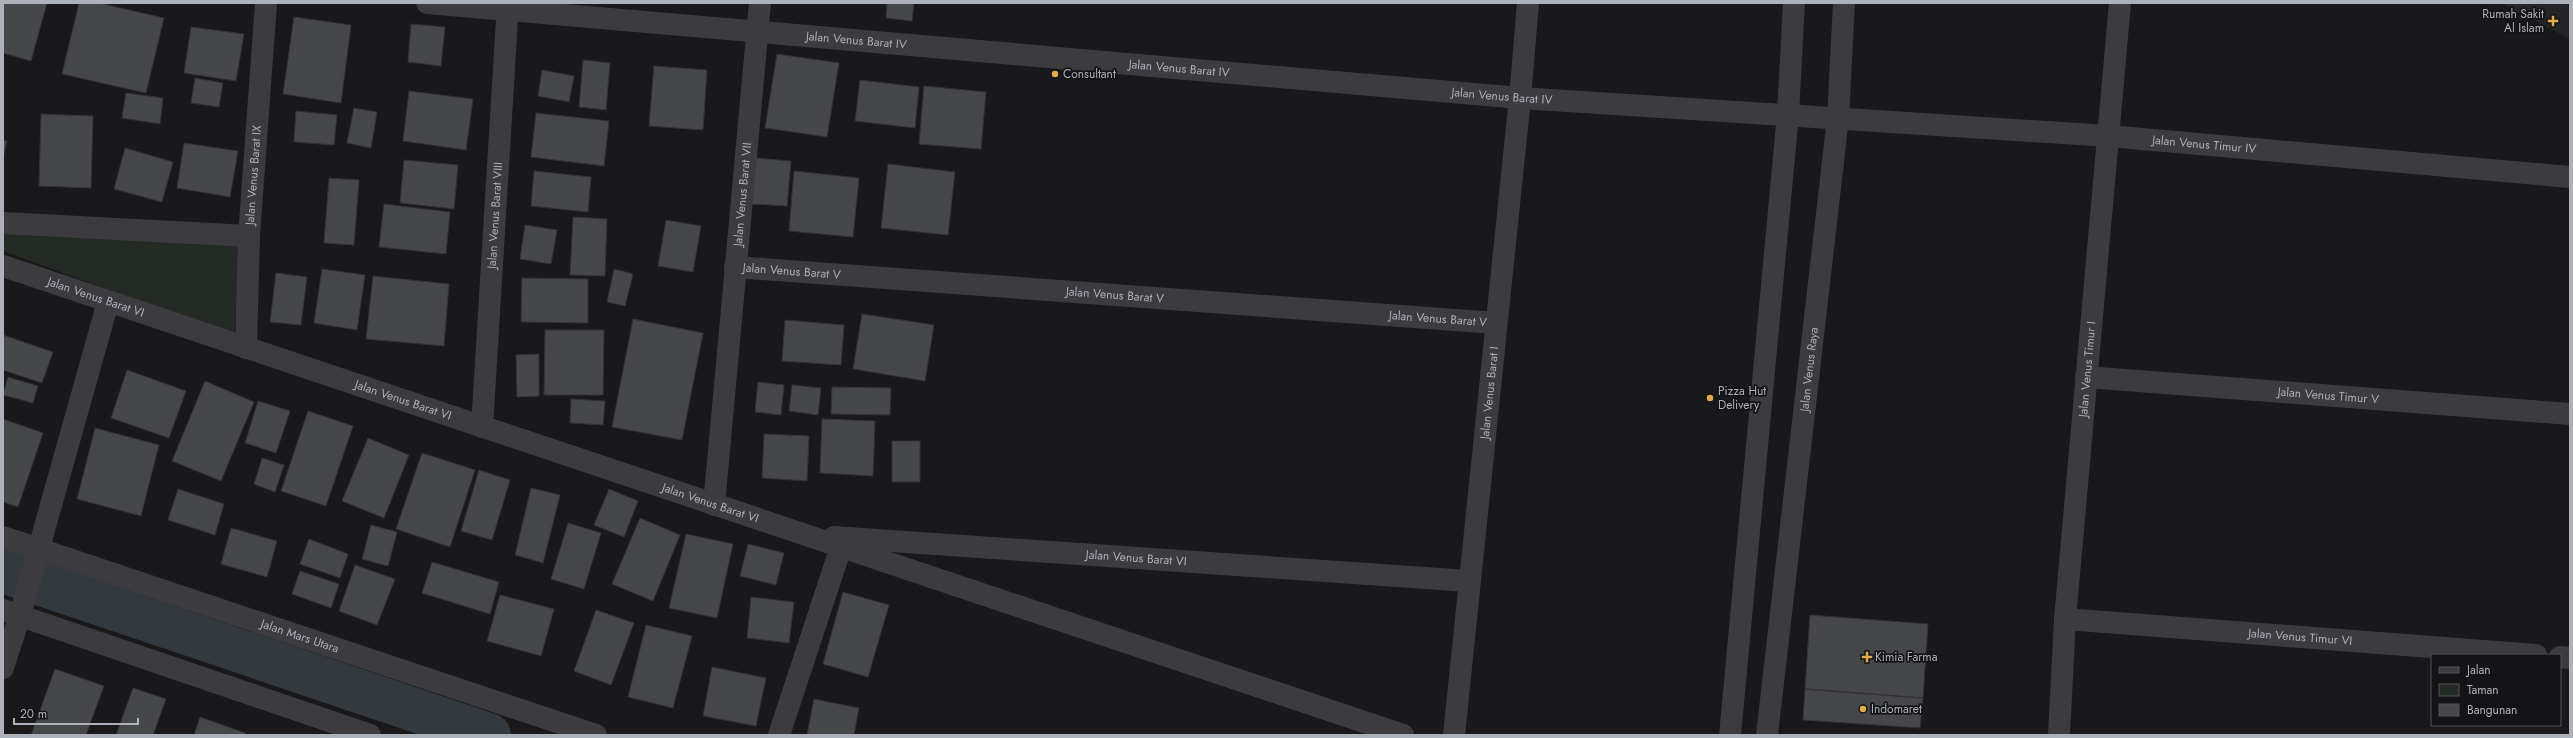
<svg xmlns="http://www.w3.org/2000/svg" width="2573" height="738" font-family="Jost,sans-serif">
	<rect width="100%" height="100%" fill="#19191b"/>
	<!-- built -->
	<path fill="#252528" d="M2501,3H2570V39Z"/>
	<!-- green -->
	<path fill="#242b24" d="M3,233L240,243L234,336L3,251Z"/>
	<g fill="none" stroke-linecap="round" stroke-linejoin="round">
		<!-- canal -->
		<path stroke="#323a40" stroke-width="44" d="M3,571L489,735"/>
	</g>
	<!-- building -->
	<path fill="#46474b" stroke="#333337" d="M3,3H47L31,61L3,53Z
		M79,3H99L164,18L146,93L62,74Z
		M887,3H914L912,21L886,18Z
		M294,17L351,25L341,103L283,94Z
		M411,24L445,27L441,66L408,62Z
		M191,27L244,34L236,81L184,73Z
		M777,54L839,63L827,137L765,128Z
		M583,60L610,63L606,110L579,107Z
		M654,66L707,70L703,130L649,126Z
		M542,70L574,76L569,102L538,96Z
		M195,78L223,83L219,107L191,103Z
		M860,80L919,87L915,128L855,121Z
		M924,86L986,92L981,149L919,144Z
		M409,91L473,99L466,150L403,141Z
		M126,93L163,98L160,124L122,118Z
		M354,108L377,112L371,148L347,143Z
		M296,111L337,115L334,145L294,142Z
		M536,113L609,121L604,166L531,157Z
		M41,114L93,116L91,188L39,186Z
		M3,140L7,141L3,159Z
		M184,143L238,151L230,197L177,188Z
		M125,148L173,162L162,202L114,189Z
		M755,158L791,161L787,206L752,204Z
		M404,160L458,165L454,209L400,203Z
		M888,164L955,172L948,235L881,228Z
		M534,171L591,177L588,212L531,206Z
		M794,171L859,178L853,237L789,231Z
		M329,178L359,180L354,245L324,243Z
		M384,204L450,212L446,254L379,247Z
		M573,217L607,219L605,276L570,275Z
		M666,220L701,226L693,272L658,266Z
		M525,225L557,230L551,264L520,259Z
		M322,269L365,275L357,330L314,323Z
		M614,269L633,274L625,306L607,302Z
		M276,273L307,277L301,325L270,322Z
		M373,276L449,284L444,346L366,339Z
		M522,278L588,279V323L521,322Z
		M862,314L934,325L925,381L853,369Z
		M633,319L703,333L682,440L612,427Z
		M785,320L844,325L841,365L782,361Z
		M545,330H604L603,395H544Z
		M3,335L53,352L42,383L3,370Z
		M539,354V396L517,397L516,355Z
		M127,370L186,391L169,438L111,418Z
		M8,377L38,386L33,403L3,395Z
		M205,381L254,402L221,481L172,461Z
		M758,382L784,385L781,415L755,412Z
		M792,385L821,388L818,415L789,411Z
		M832,387L891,388L890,415L831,414Z
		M571,399L605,401L603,425L570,423Z
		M258,401L290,411L276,453L245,443Z
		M308,411L353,426L326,506L281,491Z
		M3,419L43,433L18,507L3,502Z
		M822,419L875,421L873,476L820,473Z
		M95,428L159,445L141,516L77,499Z
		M764,434L809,436L807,481L762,478Z
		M368,438L409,455L384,518L342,501Z
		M892,441H920V482H892Z
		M422,453L475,470L450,547L396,529Z
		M262,458L284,465L275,492L254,484Z
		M479,470L510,480L492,540L461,531Z
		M531,488L560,495L543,563L515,555Z
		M178,489L224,504L215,535L168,520Z
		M609,489L638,501L624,537L594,525Z
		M640,518L680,535L653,601L612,584Z
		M568,523L601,533L584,589L551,579Z
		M371,525L397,532L388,566L362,559Z
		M231,528L277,541L267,577L221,564Z
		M686,534L733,544L717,618L669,608Z
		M309,539L348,554L340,578L300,564Z
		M748,544L784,553L776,585L740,576Z
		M432,562L499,582L490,614L422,593Z
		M355,565L395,579L377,625L339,611Z
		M300,571L339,584L331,608L292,594Z
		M843,592L889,605L868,677L823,664Z
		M500,595L554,609L541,656L487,641Z
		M751,597L794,602L789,643L747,638Z
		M596,610L634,623L611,685L574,671Z
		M1810,615L1928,624L1923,698L1805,689Z
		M646,625L692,636L673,708L628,697Z
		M712,667L766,678L756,726L703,716Z
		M55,669L104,686L86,735H31Z
		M133,688L166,699L153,735H116Z
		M1805,689L1923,698L1920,728L1803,720Z
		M814,699L859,708L854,735H807Z
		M200,717L245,733V735H194Z"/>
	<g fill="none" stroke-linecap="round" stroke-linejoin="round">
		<!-- minor -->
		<g stroke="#3b3b40" stroke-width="22">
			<path id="s1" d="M427,3L1520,98L2109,136L2570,177"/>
			<path d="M3,223L249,236"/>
			<path id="s2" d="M3,266L1403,735"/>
			<path id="s3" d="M735,267L1496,323"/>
			<path id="s4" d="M246,348L249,236L266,3"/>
			<path id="s5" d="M2086,377L2570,414"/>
			<path id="s6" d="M482,427L508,3"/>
			<path id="s7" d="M714,505L760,3"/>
			<path id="s8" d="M3,537L596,735"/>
			<path id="s9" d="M834,537L1469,581"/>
			<path d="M3,610L370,735"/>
			<path id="s10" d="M2065,619L2536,655"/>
			<path d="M2560,657L2570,658"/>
			<path d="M3,668L21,612L108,302"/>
			<path d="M779,735L841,547"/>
			<path id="s11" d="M1454,735L1520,98L1528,3"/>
			<path id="s12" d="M2059,735L2065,619L2120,3"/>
		</g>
		<!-- tertiary -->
		<g stroke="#3b3b40" stroke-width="22">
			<path d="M1730,735L1788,114L1794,3"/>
			<path id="s13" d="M1767,735L1838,118L1844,3"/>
		</g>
	</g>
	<!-- markers -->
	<g fill="#e0ad4c" stroke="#141416" stroke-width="1.5">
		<path d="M2551 15h4v4h4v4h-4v4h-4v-4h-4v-4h4z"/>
		<circle cx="1055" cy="74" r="4"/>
		<circle cx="1710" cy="398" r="4"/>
		<path d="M1865 651h4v4h4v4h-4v4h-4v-4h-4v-4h4z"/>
		<circle cx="1863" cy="709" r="4"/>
	</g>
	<g text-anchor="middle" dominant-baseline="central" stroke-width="3.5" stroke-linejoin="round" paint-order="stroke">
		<!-- poi labels -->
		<g font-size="12" fill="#adb1b9" stroke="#141416" text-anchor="start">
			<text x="2544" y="14" text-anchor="end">Rumah Sakit<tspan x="2544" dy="14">Al Islam</tspan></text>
			<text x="1063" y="74">Consultant</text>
			<text x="1718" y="391">Pizza Hut<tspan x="1718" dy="14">Delivery</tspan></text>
			<text x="1875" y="657">Kimia Farma</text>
			<text x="1871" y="709">Indomaret</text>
		</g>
		<!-- street labels -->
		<g font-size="12" fill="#adb1b9" stroke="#141416">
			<text stroke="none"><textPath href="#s1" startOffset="431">Jalan Venus Barat IV</textPath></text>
			<text stroke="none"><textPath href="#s1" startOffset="755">Jalan Venus Barat IV</textPath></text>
			<text stroke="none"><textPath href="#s1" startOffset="1079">Jalan Venus Barat IV</textPath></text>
			<text stroke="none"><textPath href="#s1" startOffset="1783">Jalan Venus Timur IV</textPath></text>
			<text stroke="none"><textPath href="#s4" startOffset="173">Jalan Venus Barat IX</textPath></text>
			<text stroke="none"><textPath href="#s7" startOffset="312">Jalan Venus Barat VII</textPath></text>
			<text stroke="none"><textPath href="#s6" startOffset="212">Jalan Venus Barat VIII</textPath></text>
			<text stroke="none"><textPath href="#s3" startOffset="57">Jalan Venus Barat V</textPath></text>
			<text stroke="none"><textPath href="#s3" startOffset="381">Jalan Venus Barat V</textPath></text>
			<text stroke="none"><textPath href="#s2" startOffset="98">Jalan Venus Barat VI</textPath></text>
			<text stroke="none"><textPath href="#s3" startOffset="705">Jalan Venus Barat V</textPath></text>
			<text stroke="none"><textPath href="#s13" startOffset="368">Jalan Venus Raya</textPath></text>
			<text stroke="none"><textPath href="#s12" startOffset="367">Jalan Venus Timur I</textPath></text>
			<text stroke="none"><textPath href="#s11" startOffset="344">Jalan Venus Barat I</textPath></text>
			<text stroke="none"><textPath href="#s5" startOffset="243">Jalan Venus Timur V</textPath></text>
			<text stroke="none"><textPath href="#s2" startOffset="422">Jalan Venus Barat VI</textPath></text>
			<text stroke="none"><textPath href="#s2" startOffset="746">Jalan Venus Barat VI</textPath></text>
			<text stroke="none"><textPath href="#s9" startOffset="303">Jalan Venus Barat VI</textPath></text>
			<text stroke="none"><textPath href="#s8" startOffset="313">Jalan Mars Utara</textPath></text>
			<text stroke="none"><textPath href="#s10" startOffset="236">Jalan Venus Timur VI</textPath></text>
		</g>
	</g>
	<!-- border -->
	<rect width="2573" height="738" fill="none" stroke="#adb1b9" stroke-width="8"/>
	<!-- legend -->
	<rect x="2431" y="654" width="130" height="72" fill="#141416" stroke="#515357"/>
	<rect x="2439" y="667" width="20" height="6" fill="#3b3b40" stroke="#515357"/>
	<text x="2467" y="674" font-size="12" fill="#adb1b9">Jalan</text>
	<rect x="2439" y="684" width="20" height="12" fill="#242b24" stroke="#515357"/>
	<text x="2467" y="694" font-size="12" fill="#adb1b9">Taman</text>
	<rect x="2439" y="704" width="20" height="12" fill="#46474b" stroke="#515357"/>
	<text x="2467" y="714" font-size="12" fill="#adb1b9">Bangunan</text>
	<!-- scale -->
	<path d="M14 718v6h124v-6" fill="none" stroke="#adb1b9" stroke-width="2"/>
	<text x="20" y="718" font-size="12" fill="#adb1b9" stroke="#141416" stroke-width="3" paint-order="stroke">20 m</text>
</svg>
